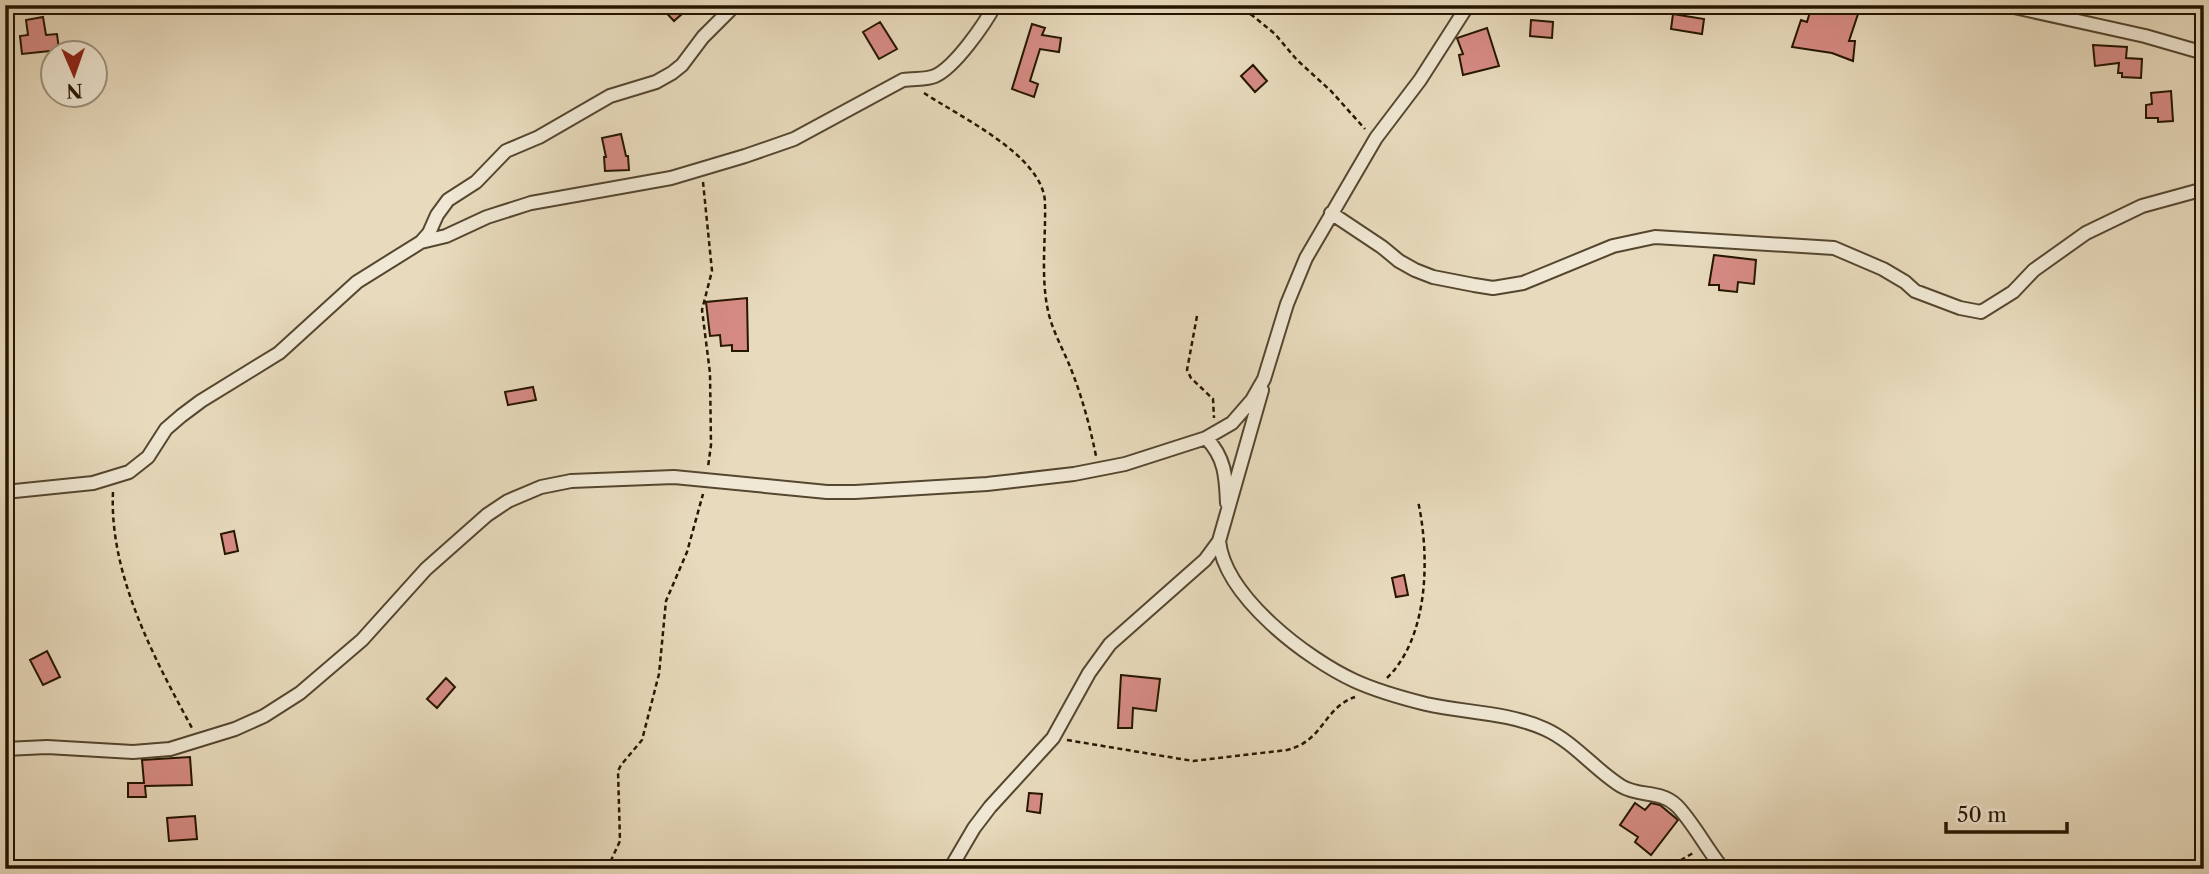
<svg xmlns="http://www.w3.org/2000/svg" width="2209" height="874" font-family="'Libre Caslon Text',serif">
	<rect width="100%" height="100%" fill="#e8dbbd"/>
	<filter id="stains"><feTurbulence type="fractalNoise" baseFrequency=".00286" numOctaves="4"/><feColorMatrix values="0 0 0 0 .2 0 0 0 0 .09 0 0 0 0 .02 0 0 0 .5 -.17"/></filter>
	<radialGradient id="worn" r=".72"><stop offset=".6" stop-color="#630" stop-opacity="0"/><stop offset="1" stop-color="#630" stop-opacity=".3"/></radialGradient>
	<!-- building -->
	<path fill="#d78c85" stroke="#241500" stroke-width="2" d="M659,5H692L674,21Z
		M1812,5H1834L1858,14L1849,41H1855L1853,61L1832,53L1792,47L1801,20L1807,22Z
		M1673,14L1704,19L1702,34L1671,29Z
		M43,17L46,35L57,34L59,50L22,54L20,36L28,35L26,20Z
		M1531,20L1553,22L1552,38L1530,36Z
		M880,22L897,49L879,59L863,32Z
		M1032,24L1045,28L1042,35L1061,38L1059,52L1040,49L1030,81L1038,84L1034,97L1012,89Z
		M1487,28L1499,66L1463,75L1459,55L1463,54L1457,38Z
		M2093,45L2127,47L2126,58L2142,59L2141,78L2122,77V73H2118L2119,63L2095,66Z
		M1253,65L1267,81L1255,92L1241,76Z
		M2171,91L2173,121L2158,122V118H2146V105L2152,104L2151,93Z
		M621,134L626,156H628L629,170L605,171L604,157H606L602,138Z
		M1714,255L1756,260L1754,284L1738,282L1737,292L1719,290V285H1709Z
		M747,298L748,351H732V345L721,346L720,335L710,336L706,302Z
		M533,387L536,400L508,405L505,392Z
		M234,531L238,551L225,554L221,534Z
		M1404,575L1408,595L1396,597L1392,578Z
		M47,651L60,677L43,685L30,660Z
		M1121,675L1160,679L1156,711L1133,708L1132,728H1118Z
		M446,678L455,687L437,708L427,699Z
		M190,757L192,785L145,786L146,797H128V783H144L142,760Z
		M1029,793L1042,794L1040,813L1027,811Z
		M1635,803L1645,810L1651,803L1660,805L1678,820L1651,855L1635,842L1638,837L1620,825Z
		M195,816L197,839L169,841L167,818Z"/>
	<g fill="none" stroke-linecap="round" stroke-linejoin="round">
		<!-- minor casing -->
		<g stroke="#55462f" stroke-width="16">
			<path id="minor" d="M2005,5L2145,36L2204,53
				M1331,213L1382,247L1399,261L1415,270L1433,277L1474,285L1493,288L1523,283L1613,246L1655,237L1834,248L1883,269L1905,282L1915,291L1960,308L1981,312L2013,292L2034,270L2086,233L2142,206L2204,189
				M421,242L446,236L487,217L531,203L671,178L745,156L794,139L903,80C914,78 926,80 935,76C955,67 984,25 995,5
				M1206,438C1225,457 1226,477 1227,503
				M5,492L93,483L129,472L148,457L166,429L181,416L201,401L279,353L357,282L421,242L429,233L437,215L448,200L476,182L506,151L539,137L610,96L656,82L672,73L682,65L703,37L735,5
				M1219,541C1225,597 1307,659 1355,681C1377,691 1402,698 1426,704C1466,713 1507,712 1545,729C1574,742 1595,770 1621,786C1639,797 1660,790 1676,805C1691,819 1708,851 1723,869
				M5,749L47,747L133,752L170,749L235,729L264,716L300,693L362,640L426,569L487,515L508,501L541,487L571,481L674,477L827,492H855L987,484L1074,474L1125,464L1206,438L1232,423L1252,400L1264,379L1287,304L1306,258L1376,138L1420,80L1468,5
				M950,869L974,828L990,807L1053,738L1089,673L1110,644L1205,560L1219,541L1262,390"/>
		</g>
		<!-- path -->
		<path stroke="#241500" stroke-width="2.5" stroke-dasharray="5 3.5" stroke-linecap="butt" d="M1236,5L1253,16L1275,34L1297,60L1331,91L1365,129
			M924,93C960,117 1044,156 1045,203C1046,240 1040,279 1049,315C1054,334 1064,351 1071,369C1082,397 1090,426 1096,456
			M703,182L712,271L702,310L710,373L711,445L708,467
			M1197,316L1187,370L1191,378L1213,399L1214,418
			M113,492C109,574 154,658 192,728
			M1387,678C1429,637 1430,556 1418,501
			M1067,740L1193,761L1287,750C1324,741 1323,708 1355,697
			M607,869L620,841L618,771L621,765L642,740L659,674L666,601L687,552L703,494
			M1666,869L1693,853"/>
		<!-- minor -->
		<use href="#minor" stroke="#f0e8d4" stroke-width="12"/>
	</g>
	<!-- margin -->
	<rect width="2209" height="874" fill="none" stroke="#e8dbbd" stroke-width="28"/>
	<rect x="7" y="7" width="2195" height="860" fill="none" stroke="#241500" stroke-width="3.5"/>
	<rect x="14" y="14" width="2181" height="846" fill="none" stroke="#241500" stroke-width="2"/>
	<!-- north arrow -->
	<g transform="translate(74 74) rotate(178)"><circle r="33" fill="#f0e8d4" stroke="#9e947f" stroke-width="2"/>
	<path d="M0-5L12 26L0 18L-12 26Z" fill="#8f2418"/>
	<text y="-10" font-size="19" font-weight="bold" text-anchor="middle" fill="#241500">N</text>
	</g>
	<!-- scale -->
	<path d="M1946 822v10h121v-10" fill="none" stroke="#241500" stroke-width="3.5"/>
	<text x="1957" y="822" font-size="21" fill="#241500" stroke="#f0e8d4" stroke-width="5" paint-order="stroke">50 m</text>
	<rect width="100%" height="100%" filter="url(#stains)"/>
	<rect width="100%" height="100%" fill="url(#worn)"/>
</svg>
